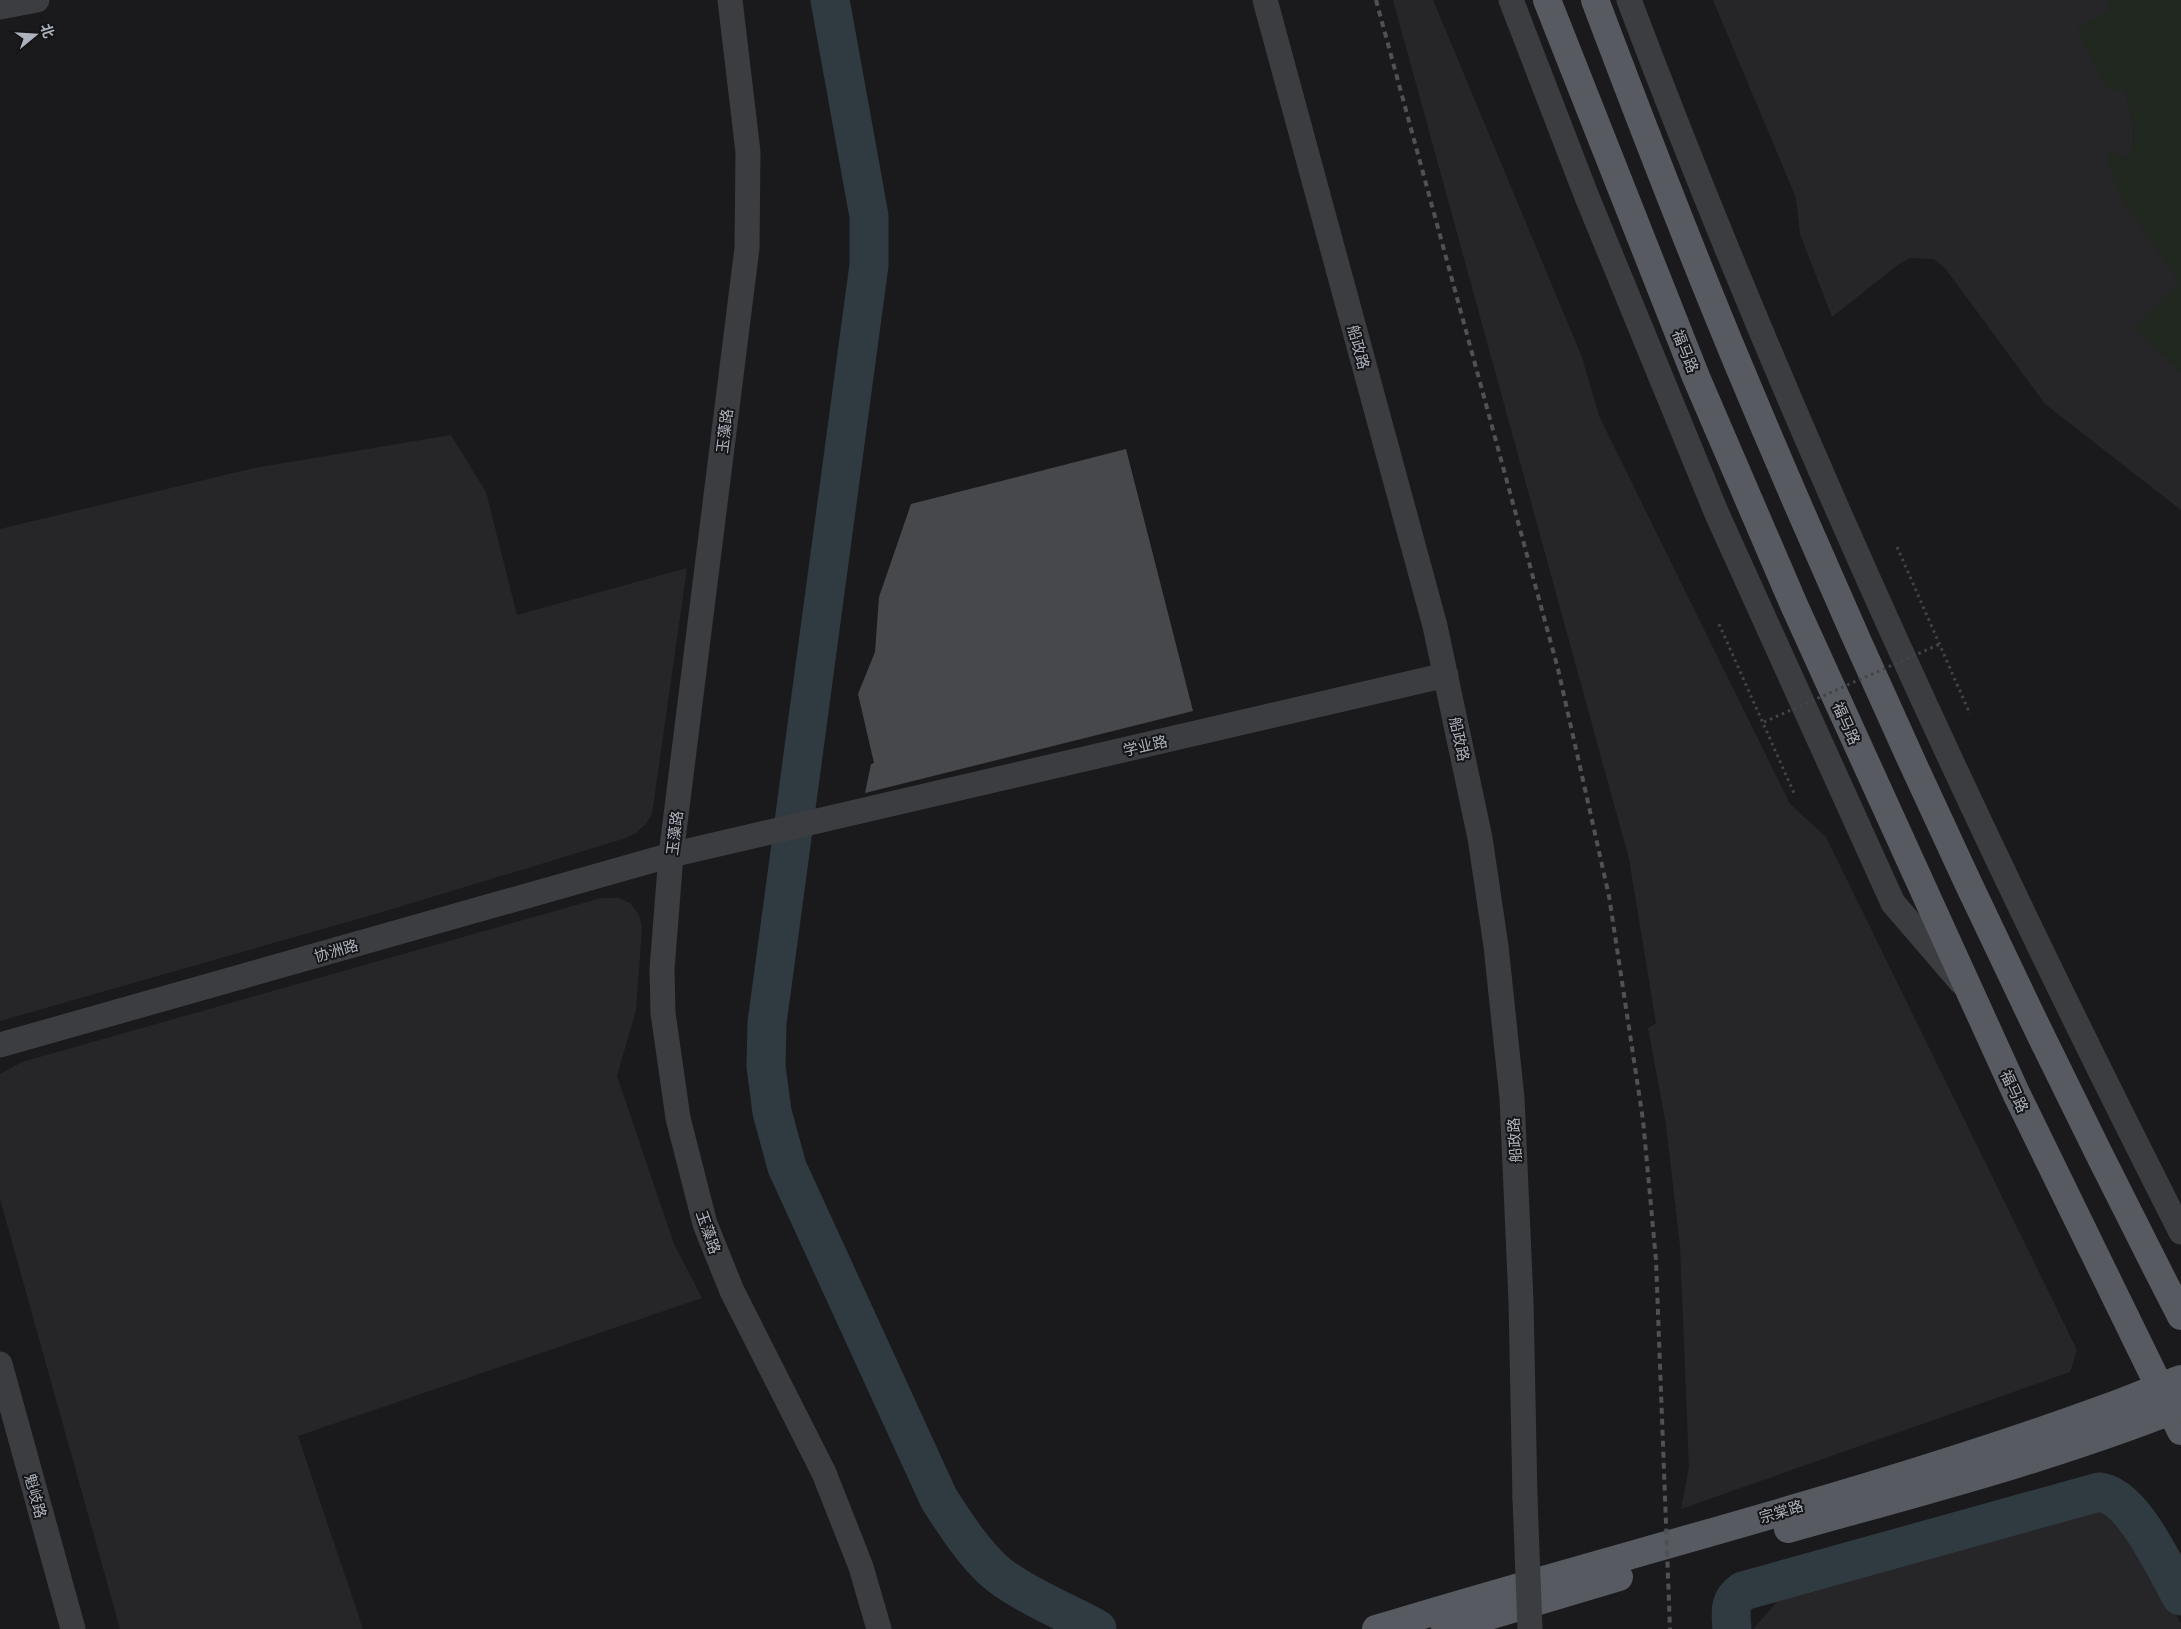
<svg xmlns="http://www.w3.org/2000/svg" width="2181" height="1629" font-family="'Golos Text','Noto Sans SC',sans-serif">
	<rect width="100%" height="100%" fill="#1a1a1c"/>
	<!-- built -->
	<path fill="#262629" d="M1393,0H1433L1582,357L1599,416L1790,804L1826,837L2077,1350L2070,1372L1681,1509L1689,1467L1680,1246L1666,1125L1648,1028L1656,1023L1629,859Z
		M1713,0H2107L2111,10L2077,29L2125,89L2134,126L2133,151L2125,158L2120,195L2180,283L2135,328L2181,371V510L2045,404L1945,268L1934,259L1910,258L1899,264L1832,317L1800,234L1796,198Z
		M451,435L486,492L517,615L687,568L654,800L652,814L646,824L636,833L623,839L379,913L0,1021V529L254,468Z
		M601,898H619L630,903L639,915L642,928L636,1010L617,1076L674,1244L702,1298L298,1436L363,1629H120L0,1199V1074L22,1062Z
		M2107,1503L2173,1609L2181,1624V1629H1753L1778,1601L1792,1594L2072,1508Z"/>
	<!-- green -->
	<path fill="#202820" d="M2107,0H2181V371L2134,328L2180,283L2120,195L2106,160L2110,152L2125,158L2133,151L2134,126L2125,89L2109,92L2077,29L2111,10Z"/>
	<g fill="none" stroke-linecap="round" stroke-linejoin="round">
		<!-- river -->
		<path stroke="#303b41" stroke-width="39" d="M830,0L869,216V265L767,1023L766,1066L772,1112L787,1167L939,1499C956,1525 971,1549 993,1570C1019,1593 1066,1612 1097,1629
			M1732,1629C1731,1613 1728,1601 1743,1591L2099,1492C2133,1495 2165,1568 2181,1596"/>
	</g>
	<!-- building -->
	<path fill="#47484c" d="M1126,449L1193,711L865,793L871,764L874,763L858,694L875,652L879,597L911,504Z"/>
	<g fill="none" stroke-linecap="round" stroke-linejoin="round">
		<!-- path -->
		<path stroke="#414449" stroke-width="3" stroke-dasharray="2.5 4" stroke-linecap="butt" d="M1897,547L1970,714
			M1719,624L1794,793"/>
		<!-- minor -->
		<path stroke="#3b3d41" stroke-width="25" d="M730,0L748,152L747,248L671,855L662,969L663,1013L678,1118L705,1224L732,1291L824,1473L861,1567L879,1629
			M1265,0L1435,626L1480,838L1496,946L1512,1098L1521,1301L1525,1498
			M1511,0L1587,197L1717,514L1893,903L1961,982
			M1629,0C1788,421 1977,831 2181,1232
			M0,7L37,0
			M0,1045L671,855L1446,675
			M0,1364L73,1629"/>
		<!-- major -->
		<path stroke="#575a60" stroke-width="28" d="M1547,0L1696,377L1794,605L2016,1093L2181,1431
			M1595,0C1641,122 1688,244 1738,364C1873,687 2021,1005 2181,1316
			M1788,1529C1920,1492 2053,1458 2181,1407
			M1376,1629C1619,1555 1867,1495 2106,1408C2131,1399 2156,1388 2181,1379
			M1445,1629L1619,1577"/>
		<!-- rail -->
		<path stroke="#4e5156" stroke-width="4" stroke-dasharray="6 5" stroke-linecap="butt" d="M1376,0L1558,669L1609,896L1643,1120L1656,1260L1670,1629"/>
		<!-- path-bridge -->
		<path stroke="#414449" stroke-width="3" stroke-dasharray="2.5 4" stroke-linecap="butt" d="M1764,722L1940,644"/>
		<!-- minor-bridge -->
		<path stroke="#3b3d41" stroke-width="25" d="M1525,1498L1530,1629"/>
	</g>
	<g text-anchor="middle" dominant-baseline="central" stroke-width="4" stroke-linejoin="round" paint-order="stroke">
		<!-- street labels -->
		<g font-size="15" fill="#adb3bc" stroke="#151518">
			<text transform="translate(1359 347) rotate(75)">船政路</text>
			<text transform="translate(1686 351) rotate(68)">福马路</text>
			<text transform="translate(724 431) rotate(-83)">玉藻路</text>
			<text transform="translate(1847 723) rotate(66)">福马路</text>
			<text transform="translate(1460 739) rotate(78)">船政路</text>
			<text transform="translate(1145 745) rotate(-13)">学业路</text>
			<text transform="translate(674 833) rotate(-83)">玉藻路</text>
			<text transform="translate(336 950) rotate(-16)">协洲路</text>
			<text transform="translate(2015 1091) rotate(65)">福马路</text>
			<text transform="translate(1514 1140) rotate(-93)">船政路</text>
			<text transform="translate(709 1232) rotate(71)">玉藻路</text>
			<text transform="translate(36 1496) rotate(75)">魁岐路</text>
			<text transform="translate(1781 1511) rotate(-17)">宗棠路</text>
		</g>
	</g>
	<!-- north arrow -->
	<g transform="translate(35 35) rotate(72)" stroke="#151518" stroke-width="4" paint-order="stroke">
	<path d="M0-4L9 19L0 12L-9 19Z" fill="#adb3bc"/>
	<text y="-8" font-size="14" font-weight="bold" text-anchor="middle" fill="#adb3bc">北</text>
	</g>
</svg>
